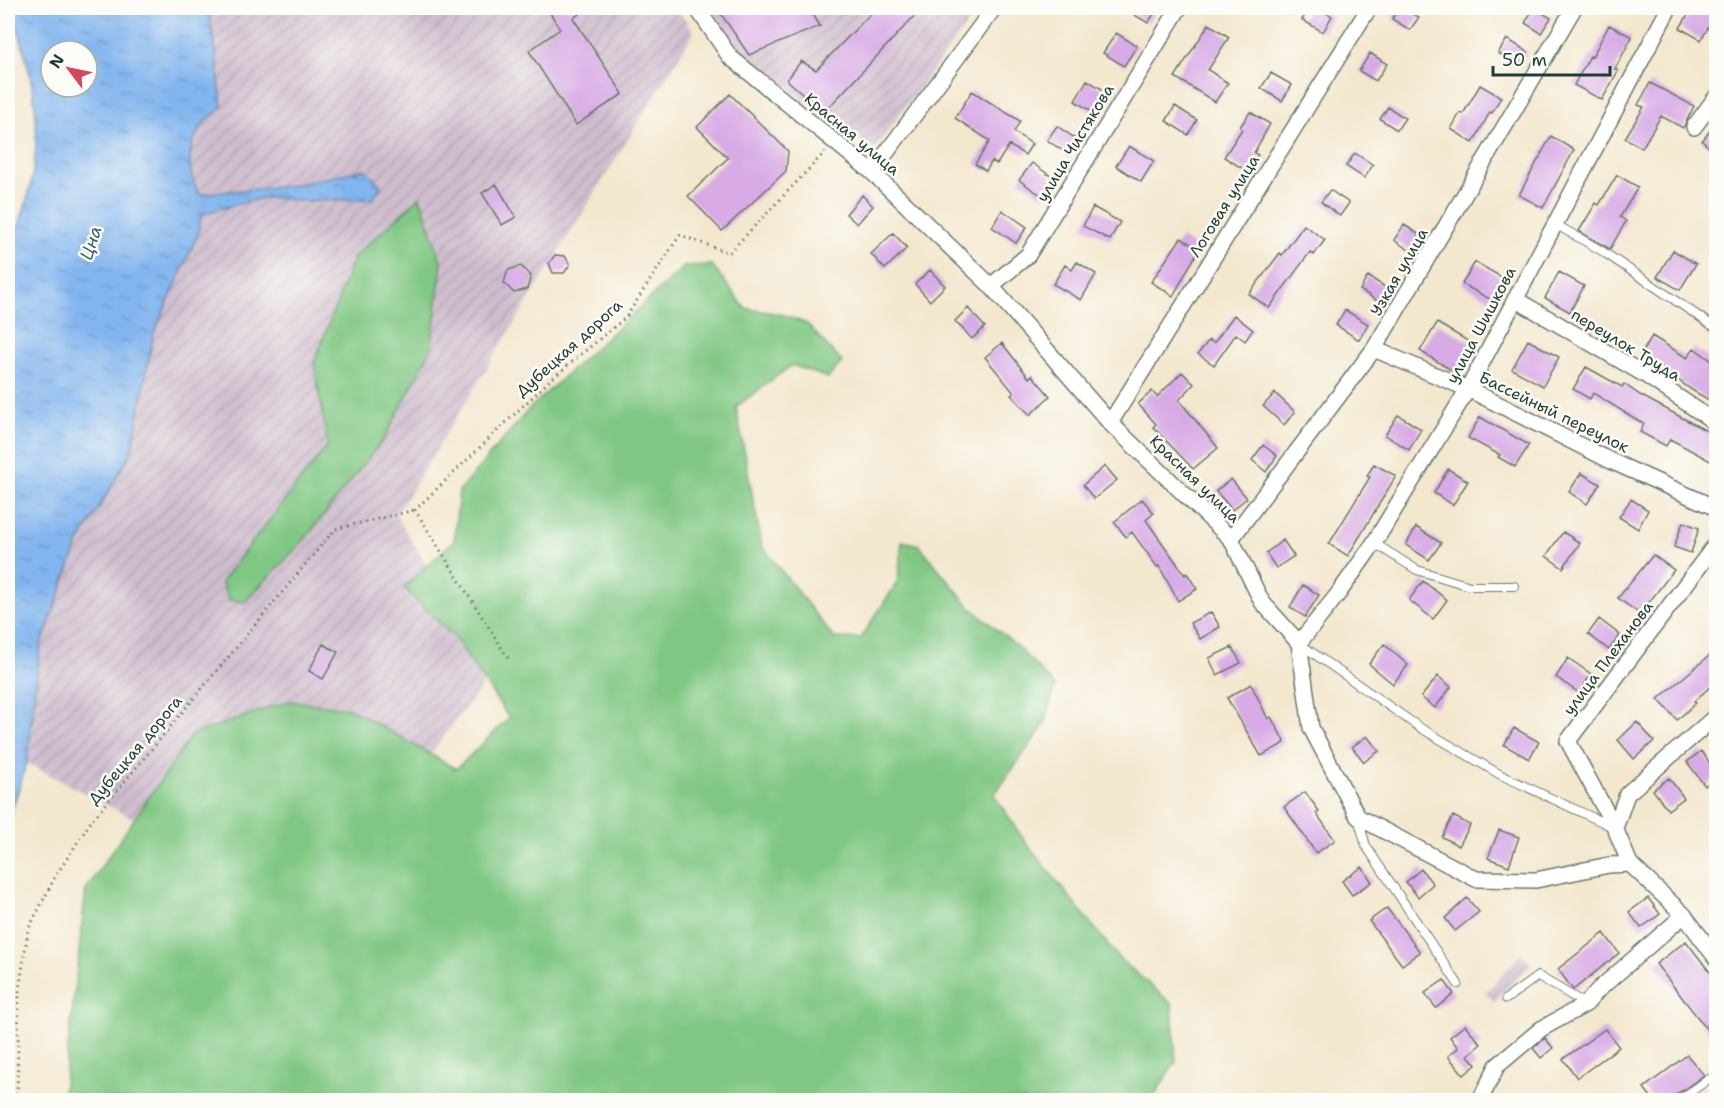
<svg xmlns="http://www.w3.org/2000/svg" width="1724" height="1108" font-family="'Shantell Sans',sans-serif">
	<defs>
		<pattern id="industrial-furrows" width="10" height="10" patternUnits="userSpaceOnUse" patternTransform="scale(1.5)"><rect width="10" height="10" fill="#cfbdce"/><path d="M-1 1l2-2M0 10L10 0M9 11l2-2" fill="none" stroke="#b1a3b2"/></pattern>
		<pattern id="water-ripples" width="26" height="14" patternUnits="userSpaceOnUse" patternTransform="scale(1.5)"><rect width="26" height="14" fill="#82b5ef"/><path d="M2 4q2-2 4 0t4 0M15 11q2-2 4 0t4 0" fill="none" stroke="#6a94c2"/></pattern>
	</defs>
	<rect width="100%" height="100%" fill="#fdfcf7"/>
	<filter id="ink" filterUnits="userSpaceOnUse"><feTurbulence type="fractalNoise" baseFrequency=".0167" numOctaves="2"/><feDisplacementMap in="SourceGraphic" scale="12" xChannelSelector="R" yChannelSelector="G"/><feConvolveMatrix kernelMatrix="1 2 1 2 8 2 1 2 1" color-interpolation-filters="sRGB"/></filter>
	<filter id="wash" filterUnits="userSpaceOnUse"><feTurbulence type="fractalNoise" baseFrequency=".008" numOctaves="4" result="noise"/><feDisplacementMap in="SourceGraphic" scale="24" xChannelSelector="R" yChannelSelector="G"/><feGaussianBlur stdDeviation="1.35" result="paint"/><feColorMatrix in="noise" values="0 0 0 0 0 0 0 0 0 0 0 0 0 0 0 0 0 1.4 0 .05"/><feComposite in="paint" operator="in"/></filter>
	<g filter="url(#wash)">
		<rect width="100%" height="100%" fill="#f3e7ce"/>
		<!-- industrial -->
		<path fill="url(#industrial-furrows)" d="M208,8H677L694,32L396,515L492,673L309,914L199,853L27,763L40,648L78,544L132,451L153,336L198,234L201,214L266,197L302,201L365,169L290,186L199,194L191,180L189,152L201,126L222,107L216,51Z
			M711,8H979L874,149L805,101L739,48Z
			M1522,954L1531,964L1495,1002L1485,993Z"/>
		<!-- grass -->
		<path fill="#7fc783" stroke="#4f825c" stroke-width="1.5" d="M420,197L442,263L431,350L385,437L305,539L245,602L229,600L221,582L328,445L314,363L354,257Z
			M712,265L745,308L784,315L807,324L842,362L828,378L792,365L736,407L762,546L834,638H861L898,581L902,541L919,545L970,607L1019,648L1055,686L1045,724L994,795L1026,843L1118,957L1172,1004L1176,1062L1151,1100H62L86,889L192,735L289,701L349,708L456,769L509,718L455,638L404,588L454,540L459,491L530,408L685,266Z"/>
		<!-- water -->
		<path fill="url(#water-ripples)" stroke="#507992" stroke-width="1.5" fill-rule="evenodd" d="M10,8H208L216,51L222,108C215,113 205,119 201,127C186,148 187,172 199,194L290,186L365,169L381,186L373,199L302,201L266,197L201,214L198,234L153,336L132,451L78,544L40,648L27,763L8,822V252C39,184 45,122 24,51C20,36 17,22 10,8ZM51,51H87V87H51Z"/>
		<g id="blocks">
			<!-- building -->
			<path fill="#d8aae6" d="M547,8H589L573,18L623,94L576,125L529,51L560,29Z
				M717,8H809L820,26L749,55Z
				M876,8H922L830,106L819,108L787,80L801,61L816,70Z
				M1123,8H1158L1148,23Z
				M1309,8H1317L1332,16L1323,32L1302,20Z
				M1399,8L1419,17L1410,30L1392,19Z
				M1534,8L1551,18L1541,33L1525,23Z
				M1692,8H1716V13L1701,40L1680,28Z
				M1209,24L1229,37L1208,70L1228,83L1215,102L1175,77Z
				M1609,25L1632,37L1615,69L1618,71L1602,100L1574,85L1590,56L1592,57Z
				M1116,33L1137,46L1124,66L1103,53Z
				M1507,39L1528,52L1520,66L1498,53Z
				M1370,53L1387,64L1376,81L1359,71Z
				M1271,73L1292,85L1282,101L1261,88Z
				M1087,80L1107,92L1094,113L1075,101Z
				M1650,83L1694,106L1683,128L1661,116L1642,148L1625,138L1644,107L1638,105Z
				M1480,85L1501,97L1492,113L1490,112L1473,143L1451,129L1460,113L1463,114Z
				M972,91L1020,121L1014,132L1032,144L1025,155L1009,145L997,164L992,161L986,171L975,164L990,141L955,118Z
				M730,94L788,151L786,171L722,231L688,196L728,158L697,127Z
				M1175,106L1197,120L1188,135L1166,121Z
				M1388,107L1405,118L1397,130L1380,119Z
				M1250,112L1270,124L1254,153L1258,155L1248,172L1224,157L1242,129L1240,127Z
				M1716,123V153L1702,141Z
				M1057,126L1079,141L1069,155L1047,140Z
				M1551,136L1574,150L1543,208L1519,195Z
				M1129,146L1154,161L1141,182L1116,166Z
				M1355,153L1373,165L1364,178L1346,166Z
				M1032,163L1055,179L1042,196L1019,180Z
				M1617,175L1638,187L1620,217L1626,221L1610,249L1579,231L1596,203L1599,205Z
				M496,184L516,217L502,225L482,193Z
				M1330,190L1349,203L1340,216L1321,202Z
				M862,195L873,206L857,224L846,214Z
				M1093,207L1120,222L1110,240L1083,226Z
				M1002,210L1027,227L1016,243L992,227Z
				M1304,225L1325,240L1314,255L1310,252L1269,308L1249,294L1280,253L1282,255Z
				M1404,225L1422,236L1412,252L1394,240Z
				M893,233L907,248L885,269L871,254Z
				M1181,238L1199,249L1173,296L1151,282Z
				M1673,250L1696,264L1680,290L1657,277Z
				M555,255L565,256L570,265L564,273H553L549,263Z
				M1077,262L1096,274L1081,300L1053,284L1065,265L1072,270Z
				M1475,262L1505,279L1493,301L1462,284Z
				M521,266L531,276L527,289L514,293L504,283L508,270Z
				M930,270L945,286L930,301L915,284Z
				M1559,272L1584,286L1570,312L1545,298Z
				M1368,276L1388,289L1379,302L1360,290Z
				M968,308L985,327L972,339L955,321Z
				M1345,310L1368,324L1359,340L1336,325Z
				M1234,315L1253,330L1245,341L1236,334L1214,365L1198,354L1209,340L1214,343Z
				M1437,323L1473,344L1456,373L1420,351Z
				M1652,336L1687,358L1694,348L1716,364V404L1692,390L1657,365L1656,366L1640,356Z
				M1528,340L1559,357L1543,386L1512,369Z
				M1002,343L1029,378L1032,375L1050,396L1030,415L1011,395L1014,393L985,357Z
				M1586,367L1622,387L1624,384L1640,395L1716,436V464L1670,439L1666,446L1640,432L1644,424L1593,393L1590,399L1573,389Z
				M1182,372L1194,384L1179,400L1218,448L1193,469L1153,427L1156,424L1138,404L1152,391L1157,397Z
				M1275,393L1295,412L1284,425L1263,406Z
				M1398,415L1421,429L1409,450L1385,435Z
				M1480,417L1529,445L1515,467L1498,457L1500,455L1468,438Z
				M1263,445L1277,456L1266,472L1252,460Z
				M1374,464L1396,476L1348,556L1329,544L1370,477L1367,476Z
				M1105,466L1117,480L1094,499L1083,485Z
				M1448,469L1468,481L1453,505L1434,493Z
				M1581,473L1600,484L1587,504L1569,492Z
				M1231,479L1247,498L1232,510L1216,491Z
				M1142,499L1154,513L1146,520L1185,575L1187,573L1197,589L1178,601L1159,566L1157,567L1132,532L1126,537L1114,522Z
				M1631,499L1648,510L1638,529L1619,517Z
				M1683,522L1699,528L1691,553L1674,547Z
				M1416,527L1441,543L1429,560L1406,545Z
				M1563,532L1580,543L1563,568L1546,556Z
				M1283,540L1294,556L1276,568L1266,553Z
				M1653,555L1674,570L1640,614L1618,598Z
				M1423,581L1447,600L1433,619L1409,600Z
				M1303,585L1319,595L1305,617L1290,607Z
				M1211,612L1220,627L1200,639L1190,623Z
				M1599,619L1620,635L1609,650L1588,634Z
				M323,644L338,652L323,679L309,671Z
				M1384,644L1408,665L1393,684L1369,664Z
				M1232,647L1241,663L1217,675L1209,658Z
				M1716,650V682L1694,701L1696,703L1677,720L1658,699Z
				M1568,658L1591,674L1579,693L1556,677Z
				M1438,676L1451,687L1435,708L1421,697Z
				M1251,684L1268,719L1271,717L1285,743L1261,756L1227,698Z
				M1637,722L1654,741L1634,759L1618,740Z
				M1514,728L1539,742L1529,759L1504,745Z
				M1367,736L1379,751L1364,762L1352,747Z
				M1701,751L1716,771V777L1705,786L1687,762Z
				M1669,778L1684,798L1668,810L1653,790Z
				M1305,792L1319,811L1316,813L1335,840L1316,853L1284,807Z
				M1453,816L1470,825L1459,846L1442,837Z
				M1499,830L1519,837L1509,866L1488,858Z
				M1362,867L1372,882L1352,895L1342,881Z
				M1421,869L1433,884L1418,897L1406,882Z
				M1467,898L1479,912L1455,931L1445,918Z
				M1648,898L1660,914L1641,928L1629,912Z
				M1387,908L1420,952L1402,965L1369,921Z
				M1604,933L1619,953L1573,990L1558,969Z
				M1686,941L1716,980V1041L1656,964Z
				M1444,980L1454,994L1436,1008L1425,993Z
				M1465,1025L1481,1044L1468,1055L1476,1065L1464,1075L1448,1056L1458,1048L1450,1037Z
				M1605,1029L1619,1047L1577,1078L1563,1059Z
				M1545,1038L1553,1048L1541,1058L1533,1048Z
				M1687,1055L1704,1075L1676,1095L1673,1101H1654L1644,1088Z"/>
		</g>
	</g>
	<g filter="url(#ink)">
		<use href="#blocks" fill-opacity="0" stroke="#69786a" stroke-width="1.5"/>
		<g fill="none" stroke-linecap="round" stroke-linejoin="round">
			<!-- service casing -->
			<g stroke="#69786a" stroke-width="10">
				<path id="service" d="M1555,224L1602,251L1716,328
					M1374,543L1417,570L1470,586H1514
					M1300,644L1419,727L1501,775L1613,827
					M1358,818L1366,846L1458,984
					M1506,999L1538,976L1586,1004
					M1679,1100L1709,1079H1716"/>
			</g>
			<!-- minor casing -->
			<g stroke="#69786a" stroke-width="18">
				<path id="minor" d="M697,8L730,57L872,172L991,286L1110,423L1231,539L1262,602L1299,643L1311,728L1358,817L1476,879L1536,880L1609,865L1630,864L1684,915L1716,958
					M1694,127L1716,97
					M872,172L994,8
					M991,286L1028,255L1179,8
					M1515,299L1647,376L1716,423
					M1374,349L1468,389L1613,462L1716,508
					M1110,423L1369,8
					M1231,539L1374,349L1574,8
					M1299,643L1338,594L1374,543L1468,389L1669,8
					M1615,828L1627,794L1716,716
					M1630,864L1615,828L1568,741L1716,544
					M1480,1100L1497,1066L1541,1029L1586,1004L1598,990L1684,915"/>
			</g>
			<!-- path -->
			<path stroke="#69786a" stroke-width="3" stroke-dasharray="1.5 4.5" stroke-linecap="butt" d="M508,658L415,510L549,381L626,317L680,235L729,253L825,152
				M17,1100L19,991L28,930L55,877L90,823L335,529L415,510"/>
			<!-- service -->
			<use href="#service" stroke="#fff" stroke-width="8"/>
			<!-- minor -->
			<use href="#minor" stroke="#fff" stroke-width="15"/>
		</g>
	</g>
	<g text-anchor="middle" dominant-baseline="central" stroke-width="5" stroke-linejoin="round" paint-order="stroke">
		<!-- street labels -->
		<g font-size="16" fill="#1f3d34" stroke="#fdfcf7">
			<text transform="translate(852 134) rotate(40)">Красная улица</text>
			<text transform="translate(1075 143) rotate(-59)">улица Чистякова</text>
			<text transform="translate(1224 206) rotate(-58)">Логовая улица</text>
			<text transform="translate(1399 272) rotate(-60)">Узкая улица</text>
			<text transform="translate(1481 325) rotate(-62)">улица Шишкова</text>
			<text transform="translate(1626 345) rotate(31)">переулок Труда</text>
			<text transform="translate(569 348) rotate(-42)">Дубецкая дорога</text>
			<text transform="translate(1554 412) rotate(26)">Бассейный переулок</text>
			<text transform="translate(1195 479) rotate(44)">Красная улица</text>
			<text transform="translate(1608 658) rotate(-53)">улица Плеханова</text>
			<text transform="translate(135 750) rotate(-50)">Дубецкая дорога</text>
		</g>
		<!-- water labels -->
		<g font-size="18" font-style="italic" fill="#3d616c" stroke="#fdfcf7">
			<text transform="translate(91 243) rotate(-72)">Цна</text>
		</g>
	</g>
	<!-- margin -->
	<rect width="1724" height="1108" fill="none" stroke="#fdfcf7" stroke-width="30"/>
	<!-- north arrow -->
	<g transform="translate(69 69) rotate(302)"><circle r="28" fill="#fdfcf7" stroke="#a4b0a9" stroke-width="1.5"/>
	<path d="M0-4.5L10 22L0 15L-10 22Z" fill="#d1495b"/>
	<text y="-9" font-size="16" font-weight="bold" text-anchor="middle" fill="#1f3d34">N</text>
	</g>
	<!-- scale -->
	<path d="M1493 66v9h117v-9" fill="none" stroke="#1f3d34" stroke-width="3"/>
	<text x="1502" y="66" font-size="18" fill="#1f3d34" stroke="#fdfcf7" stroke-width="4.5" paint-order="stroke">50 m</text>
</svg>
